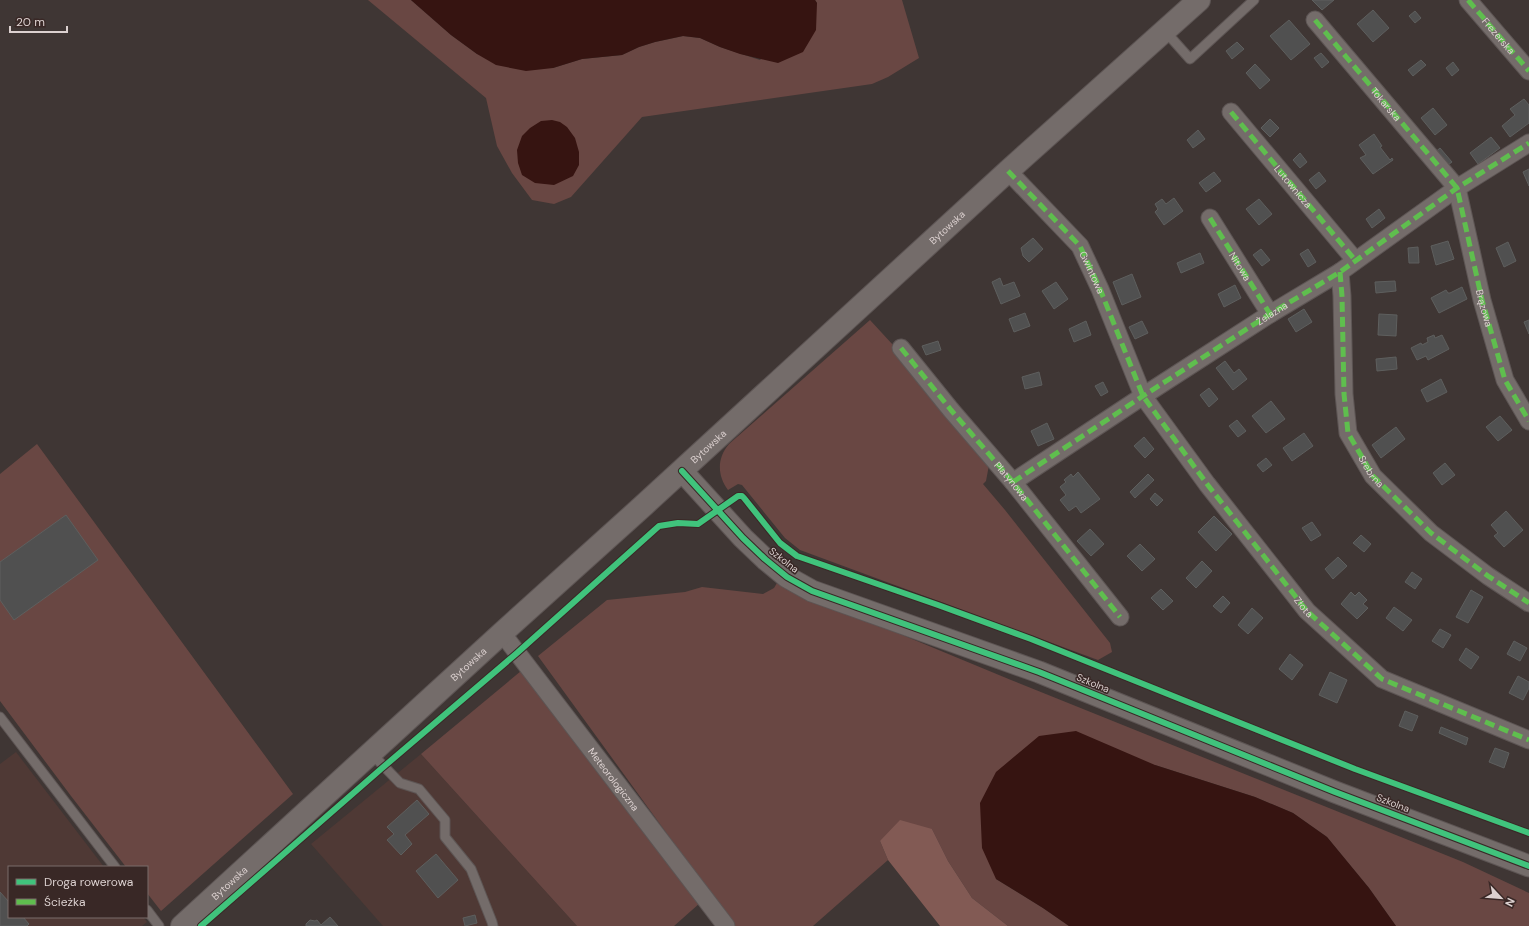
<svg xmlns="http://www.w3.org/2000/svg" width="1529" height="926" font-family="'DM Sans',sans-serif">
	<rect width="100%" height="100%" fill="#3f3634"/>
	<!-- built -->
	<path fill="#4f3935" d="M16,752L104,867H9V917H143L147,922L142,926H0V764Z
		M421,754L577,926H383L311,844Z"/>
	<!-- green -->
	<path fill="#694743" d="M368,0H411L451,35L477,54L553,68L582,59L622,55L639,47L655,42L683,36L700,38L720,47L760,60L817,3L815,0H902L919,58L888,77L872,84L642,117L571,197L554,204L532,200L512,173L497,146L486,98Z
		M870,320L893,345L907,364L989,465L986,481L983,484L1005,510L1110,643L1112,652L1098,660L800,550L785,538L742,485L738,484L728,490C717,475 717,458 729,444Z
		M37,444L293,794L161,911L147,893V867H126L71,796L0,701V474Z
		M777,583L1011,680L1463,862L1529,893V926H1396L1369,888L1327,837L1293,813L1255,797L1155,765L996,879L1043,908L1069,926H1008L972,898L948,861L932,829L880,841L888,860L813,926H734L538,656L607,600L685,592L702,587L763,594L774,588Z
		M521,671L700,903L674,926H577L421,754Z"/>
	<!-- forest -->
	<path fill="#825a54" d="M900,820L932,829L948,861L972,898L1008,926H940L888,860L880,841Z"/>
	<!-- water -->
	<path fill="#361411" d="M411,0H815L817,3L816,30L803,52L778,63L740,54L720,47L700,38L683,36L655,42L639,47L622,55L582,59L553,68L526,71L496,65L477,54L451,35Z
		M552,120L560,122L567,127L575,138L579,152V165L573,176L554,185L535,183L522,175L518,163L517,150L522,136L530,128L541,121Z
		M1076,731L1155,765L1255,797L1293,813L1327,837L1369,888L1396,926H1069L1043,908L996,879L982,848L980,803L996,772L1039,736Z"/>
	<!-- building -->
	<path fill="#505050" stroke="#5e5f5e" d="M1312,0H1334L1322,10Z
		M1373,10L1389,28L1373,42L1357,24Z
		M1415,11L1421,18L1415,23L1409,16Z
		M1289,20L1310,44L1291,60L1270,36Z
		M1237,42L1244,49L1232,59L1226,51Z
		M1321,53L1329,62L1322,68L1314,58Z
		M1421,60L1426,65L1413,76L1408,70Z
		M1453,62L1459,70L1452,76L1446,68Z
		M1255,64L1270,80L1260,89L1246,73Z
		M1524,99L1529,105V123L1510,137L1502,126L1515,115L1510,109Z
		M1433,108L1447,125L1435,135L1421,118Z
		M1270,119L1279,128L1270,137L1261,128Z
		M1198,130L1205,139L1193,148L1187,140Z
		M1374,134L1382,146L1380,147L1390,160L1392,158L1393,160L1373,174L1360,158L1366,155L1359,145Z
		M1491,137L1500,148L1478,164L1470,153Z
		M1440,148L1452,162L1444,168L1433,154Z
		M1300,153L1307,162L1300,168L1293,160Z
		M1529,169V186L1523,172Z
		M1214,172L1221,181L1206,192L1199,183Z
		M1319,172L1326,181L1316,189L1309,180Z
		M1174,198L1183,211L1164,225L1155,212L1158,209L1155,204L1162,199L1166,204Z
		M1259,199L1272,214L1259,225L1246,209Z
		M1379,209L1385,218L1372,228L1366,219Z
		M1033,238L1043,249L1029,262L1023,256L1021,248Z
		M1448,241L1454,259L1436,265L1431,246Z
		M1508,242L1516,261L1504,267L1496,248Z
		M1418,247L1419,263H1409L1408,248Z
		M1261,249L1270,260L1262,266L1253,255Z
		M1308,249L1316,262L1308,267L1300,254Z
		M1200,253L1204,263L1181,273L1177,263Z
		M1132,274L1141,297L1122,305L1113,282Z
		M1000,278L1003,286L1014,282L1020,296L1001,304L992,282Z
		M1395,281L1396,291L1376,293L1375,282Z
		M1056,282L1068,299L1054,309L1042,291Z
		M1235,285L1241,298L1224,307L1218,294Z
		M1462,287L1467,299L1439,313L1431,298L1446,290L1448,293H1450Z
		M1304,309L1312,322L1296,332L1288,319Z
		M1025,313L1030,326L1014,332L1009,319Z
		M1379,314L1397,315L1396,336L1378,335Z
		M1529,320V334L1524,322Z
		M1086,321L1091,335L1074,342L1069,329Z
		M1142,321L1148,333L1135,339L1129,327Z
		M1434,335L1435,338L1442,335L1449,349L1428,360L1426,356L1417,360L1411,348L1421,343L1422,345L1428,342L1427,338Z
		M938,341L941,350L926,355L922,346Z
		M1396,357L1397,369L1377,371L1376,359Z
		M1225,361L1234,373L1239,369L1247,379L1233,390L1216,368Z
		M1039,372L1042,385L1025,389L1022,377Z
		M1441,379L1447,392L1427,402L1421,390Z
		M1103,382L1108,392L1101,396L1095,386Z
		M1209,388L1218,399L1209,407L1200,395Z
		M1271,401L1285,419L1266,433L1252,416Z
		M1500,416L1512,430L1498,441L1486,427Z
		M1237,420L1246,431L1238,437L1229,426Z
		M1047,423L1054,439L1038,446L1031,431Z
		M1396,427L1405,439L1381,458L1372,445Z
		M1304,433L1313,446L1292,461L1283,448Z
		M1144,437L1154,449L1145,458L1134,446Z
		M1266,458L1272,465L1263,472L1257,465Z
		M1445,463L1455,475L1442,485L1433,473Z
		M1078,472L1100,499L1081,513L1076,506L1069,511L1060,500L1066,495L1060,487L1066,482L1064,480L1071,474L1073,477Z
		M1148,474L1154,480L1135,498L1130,492Z
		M1155,493L1163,500L1157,506L1150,499Z
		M1506,511L1523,530L1504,547L1494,536L1498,533L1491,525Z
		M66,515L98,560L14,620L0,600V562Z
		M1214,516L1232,534L1216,551L1198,532Z
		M1312,522L1321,535L1311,541L1302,528Z
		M1090,529L1104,544L1091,556L1077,541Z
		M1361,535L1371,544L1364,552L1353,543Z
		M1140,544L1155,559L1142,571L1127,556Z
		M1338,557L1347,566L1333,579L1325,569Z
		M1202,561L1212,571L1196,588L1186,578Z
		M1412,572L1422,579L1415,589L1405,582Z
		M1161,589L1173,601L1163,610L1151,598Z
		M1471,590L1483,597L1468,623L1456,617Z
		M1351,592L1355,596L1359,592L1367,600L1363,604L1368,608L1357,619L1341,604Z
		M1223,596L1230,603L1221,613L1213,606Z
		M1394,607L1412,620L1403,631L1386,618Z
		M1252,608L1263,618L1248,634L1238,625Z
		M1440,629L1451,635L1443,648L1432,641Z
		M1514,641L1527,648L1520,661L1507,654Z
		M1466,648L1479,657L1471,669L1459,660Z
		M1290,654L1303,665L1292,680L1279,669Z
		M1330,672L1347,680L1337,703L1319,695Z
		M1518,676L1529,682V688L1523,700L1509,693Z
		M1405,711L1418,716L1412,731L1399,726Z
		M1441,727L1468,738L1466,745L1439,733Z
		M1495,748L1509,753L1504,768L1489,762Z
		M417,800L429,814L405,835L412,844L401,855L387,840L394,834L387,827Z
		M436,854L458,880L438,898L416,871Z
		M0,892L9,902V917H23L29,924L27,926H0Z
		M475,915L477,923L465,926L463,918Z
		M330,917L338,926H306V924L310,920L315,921L317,920L321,925Z"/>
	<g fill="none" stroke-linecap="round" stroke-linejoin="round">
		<!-- service casing -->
		<g stroke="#5d5554" stroke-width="11">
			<path id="service" d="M1165,31L1190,59L1254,0
				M0,717L115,867
				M371,753L400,783L419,789L445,820V837L471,869L492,922L493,926
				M147,910L159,926"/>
		</g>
		<!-- minor casing -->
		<g stroke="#5d5554" stroke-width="19">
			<g id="minor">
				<path id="s1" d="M1468,0L1529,71"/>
				<path d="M1315,20L1457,188L1482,300L1505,380L1529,421"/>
				<path id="s2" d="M1231,112L1355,260"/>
				<path id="s3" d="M1008,171L1080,246L1100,289L1143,396L1207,484L1307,611L1382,679L1529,740"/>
				<path id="s4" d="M1210,218L1270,314"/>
				<path d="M1340,272L1342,296L1344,394L1348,433L1373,476L1431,533L1488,576L1529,603"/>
				<path d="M901,348L951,410L1013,482L1120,617"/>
				<path id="s5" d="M1013,482L1143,396L1270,314L1340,272L1457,188L1529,143"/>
				<path id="s6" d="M502,633L726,926"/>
			</g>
		</g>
		<!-- tertiary casing -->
		<g stroke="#5d5554" stroke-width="23">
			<path id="tertiary" d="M682,471L743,538L765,559L787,577L812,591L1039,672L1335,792L1529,866"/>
		</g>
		<!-- secondary casing -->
		<g stroke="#5d5554" stroke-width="24">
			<g id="secondary">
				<path id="s7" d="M182,926L502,633L644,505L1008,171L1199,0"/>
			</g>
		</g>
		<!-- service -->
		<use href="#service" stroke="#746c6a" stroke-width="9"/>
		<!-- minor -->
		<use href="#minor" stroke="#746c6a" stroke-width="17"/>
		<!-- tertiary -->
		<use href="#tertiary" stroke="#746c6a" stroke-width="21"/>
		<!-- secondary -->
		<use href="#secondary" stroke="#746c6a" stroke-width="22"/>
		<!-- quiet -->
		<g stroke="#5fbe4e" stroke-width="5" stroke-dasharray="10 5" stroke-linecap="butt">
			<path d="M1468,0L1529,71"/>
			<path id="s8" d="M1315,20L1457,188L1482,300L1505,380L1529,421"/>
			<path d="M1231,112L1355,260"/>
			<path d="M1008,171L1080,246L1100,289L1143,396L1207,484L1307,611L1382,679L1529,740"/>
			<path d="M1210,218L1270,314"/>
			<path id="s9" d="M1340,272L1342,296L1344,394L1348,433L1373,476L1431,533L1488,576L1529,603"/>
			<path id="s10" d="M901,348L951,410L1013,482L1120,617"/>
			<path d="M1013,482L1143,396L1270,314L1340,272L1457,188L1529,143"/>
		</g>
		<!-- cycleway casing -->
		<g stroke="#392826" stroke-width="8">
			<path id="cycleway" d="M682,471L743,538L765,559L787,577L812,591L1039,672L1335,792L1529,866
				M201,926L381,769L517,653L659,526L678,523L698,524L738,496H742L744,498L780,543L797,556L938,605L1031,639L1355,769L1529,833"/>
		</g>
		<!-- cycleway -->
		<use href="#cycleway" stroke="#40c37c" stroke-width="6"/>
	</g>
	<g text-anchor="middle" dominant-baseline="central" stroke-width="3" stroke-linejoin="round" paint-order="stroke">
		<!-- street labels -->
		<g font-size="10" fill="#dcd1d0" stroke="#392826">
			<text stroke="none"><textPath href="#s1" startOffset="47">Frezerska</textPath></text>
			<text stroke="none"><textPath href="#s8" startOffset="110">Tokarska</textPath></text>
			<text stroke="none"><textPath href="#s2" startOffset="97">Lutownicza</textPath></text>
			<text stroke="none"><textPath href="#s7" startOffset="1036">Bytowska</textPath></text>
			<text stroke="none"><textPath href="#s4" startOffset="57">Nitowa</textPath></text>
			<text stroke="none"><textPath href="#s3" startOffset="133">Gwintowa</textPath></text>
			<text stroke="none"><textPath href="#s8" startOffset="343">Brązowa</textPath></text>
			<text stroke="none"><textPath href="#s5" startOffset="309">Żelazna</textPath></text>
			<text stroke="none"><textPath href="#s7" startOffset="712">Bytowska</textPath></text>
			<text stroke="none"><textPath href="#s9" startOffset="206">Srebrna</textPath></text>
			<text stroke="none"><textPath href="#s10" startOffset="173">Platynowa</textPath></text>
			<text transform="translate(784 560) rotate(38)">Szkolna</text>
			<text stroke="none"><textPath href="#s3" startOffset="532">Złota</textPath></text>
			<text stroke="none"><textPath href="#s7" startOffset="388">Bytowska</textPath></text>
			<text transform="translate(1093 683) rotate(22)">Szkolna</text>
			<text stroke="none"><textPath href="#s6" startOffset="184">Meteorologiczna</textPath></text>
			<text transform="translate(1393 803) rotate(21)">Szkolna</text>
			<text stroke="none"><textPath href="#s7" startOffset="64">Bytowska</textPath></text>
		</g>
	</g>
	<!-- legend -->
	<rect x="8" y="866" width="140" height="52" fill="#392826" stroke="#7a6c6a"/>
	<rect x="16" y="879" width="20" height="6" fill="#40c37c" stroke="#7a6c6a"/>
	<text x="44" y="886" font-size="12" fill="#dcd1d0">Droga rowerowa</text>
	<rect x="16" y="899" width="20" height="6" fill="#5fbe4e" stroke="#7a6c6a"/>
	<text x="44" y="906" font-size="12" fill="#dcd1d0">Ścieżka</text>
	<!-- north arrow -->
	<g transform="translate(1501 898) rotate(116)" stroke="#392826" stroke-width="3" paint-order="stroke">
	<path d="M0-3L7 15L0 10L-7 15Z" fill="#dcd1d0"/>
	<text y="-6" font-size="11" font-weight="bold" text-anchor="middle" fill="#dcd1d0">N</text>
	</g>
	<!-- scale -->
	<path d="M10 26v6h57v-6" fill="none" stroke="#dcd1d0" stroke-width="2"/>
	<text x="16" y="26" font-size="12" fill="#dcd1d0" stroke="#392826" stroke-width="3" paint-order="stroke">20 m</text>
</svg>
